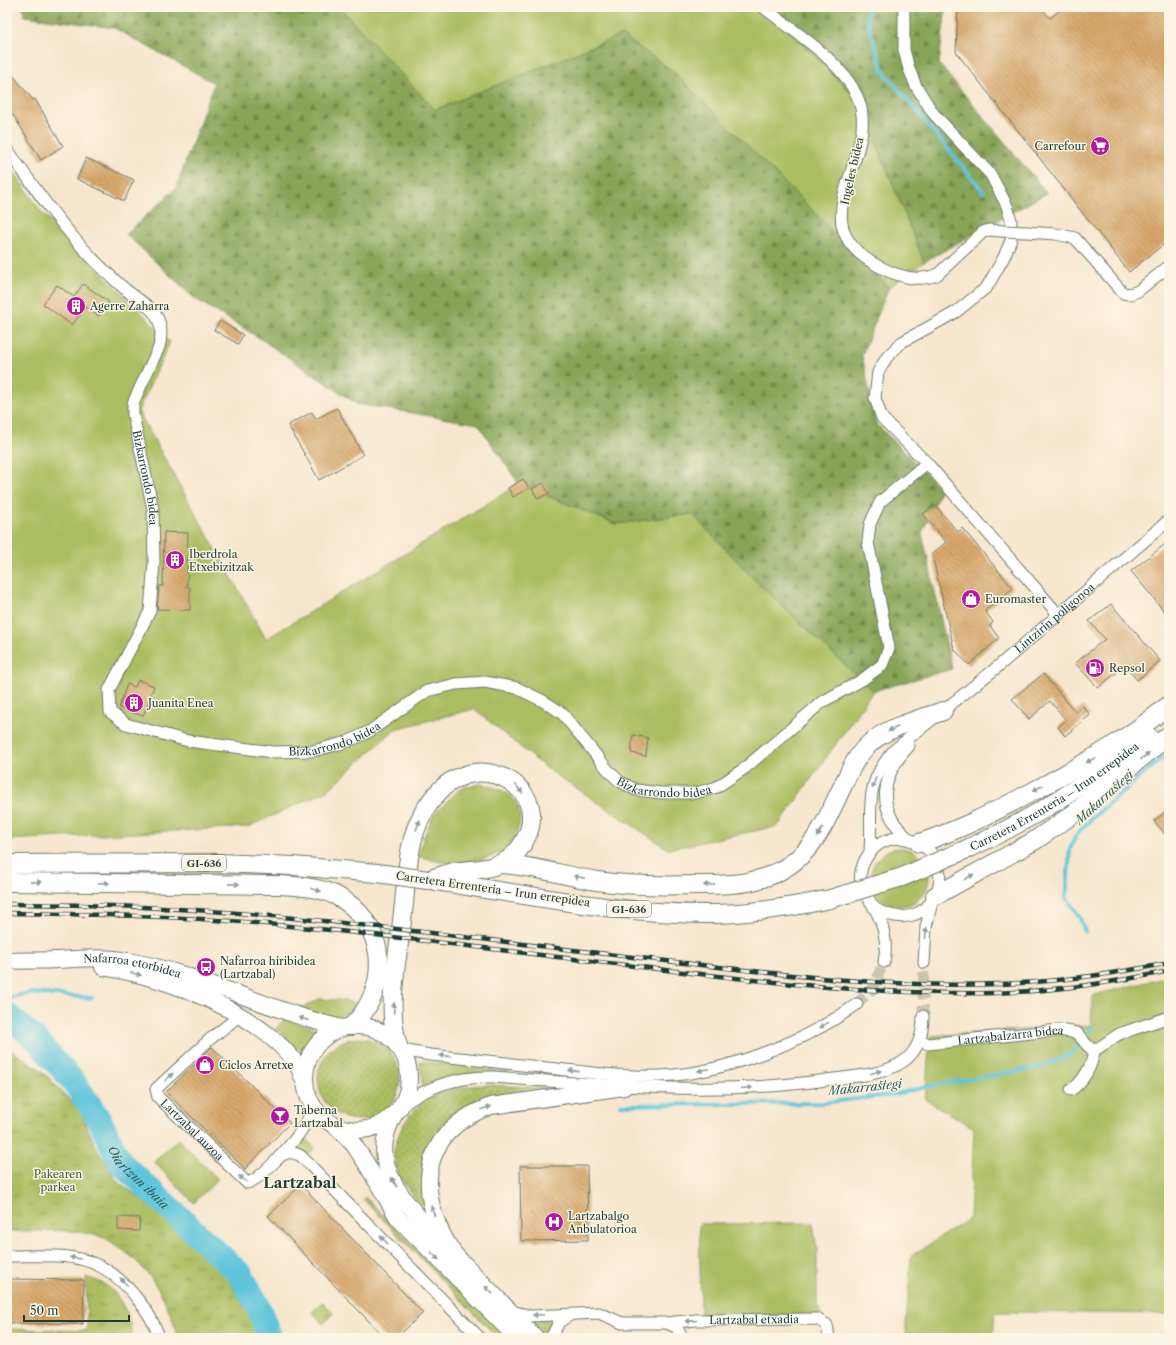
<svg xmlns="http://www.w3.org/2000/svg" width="1176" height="1345" font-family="'Libre Caslon Text',serif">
	<defs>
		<pattern id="forest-firs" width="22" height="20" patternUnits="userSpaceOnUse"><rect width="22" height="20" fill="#88a456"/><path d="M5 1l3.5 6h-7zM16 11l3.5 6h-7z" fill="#6f8748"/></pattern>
		<pattern id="park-tufts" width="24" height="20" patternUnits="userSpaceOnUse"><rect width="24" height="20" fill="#abbd60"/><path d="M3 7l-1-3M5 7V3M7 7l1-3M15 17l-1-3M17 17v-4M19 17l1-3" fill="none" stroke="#8b9b50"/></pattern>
		<pattern id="garden-dots" width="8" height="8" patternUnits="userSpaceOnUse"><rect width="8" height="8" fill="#abbd60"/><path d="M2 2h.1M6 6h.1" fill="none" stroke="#8b9b50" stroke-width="1.8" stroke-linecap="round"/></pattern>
		<pattern id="building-back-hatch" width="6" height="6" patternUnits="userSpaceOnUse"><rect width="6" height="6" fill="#d7a76a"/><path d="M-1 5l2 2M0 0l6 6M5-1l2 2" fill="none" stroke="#ae8958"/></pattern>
	</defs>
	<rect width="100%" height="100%" fill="#fcf5e5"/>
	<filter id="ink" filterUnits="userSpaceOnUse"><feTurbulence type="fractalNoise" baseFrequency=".025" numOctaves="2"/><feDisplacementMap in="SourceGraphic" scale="8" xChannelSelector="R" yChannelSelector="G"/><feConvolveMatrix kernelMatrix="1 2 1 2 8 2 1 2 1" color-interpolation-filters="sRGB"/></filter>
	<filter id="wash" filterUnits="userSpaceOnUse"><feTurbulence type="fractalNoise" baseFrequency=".012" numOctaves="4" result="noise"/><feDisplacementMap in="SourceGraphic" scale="16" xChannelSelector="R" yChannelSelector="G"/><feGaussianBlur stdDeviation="0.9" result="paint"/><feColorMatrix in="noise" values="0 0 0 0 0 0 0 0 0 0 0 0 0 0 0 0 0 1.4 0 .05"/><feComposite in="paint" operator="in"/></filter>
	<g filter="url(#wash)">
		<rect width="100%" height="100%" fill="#f7e6ce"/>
		<!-- grass -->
		<path fill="#abbd60" stroke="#657d4a" d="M339,7H765L860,102L924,262L889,287L673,71L621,35L434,110Z
			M7,161L39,209L170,342L138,411L266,639L519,484L616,524L692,514L761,586L873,691L778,826L668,849L546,768L474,709L395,729L328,790L248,827L7,840Z
			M480,784C490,786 499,788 508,794C530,809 518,842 499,853C488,860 455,865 442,862C434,861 426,858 418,856L424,837L434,814L461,788Z
			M871 877a29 29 0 1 1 58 0a29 29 0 1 1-58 0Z
			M1169,977V1314L995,1312L993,1338H905L911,1256L970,1218L974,1128L925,1099L930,1036L1091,1025L1093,995Z
			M319,999L340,1000L359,1004C343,1023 319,1016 298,1010Z
			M285,1019L320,1030L311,1038L304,1054L276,1028Z
			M419,1061L509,1072C477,1072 451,1074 421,1086L422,1074Z
			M303,1136L315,1148L308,1155L298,1146V1143Z
			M178,1139L218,1179L194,1203L154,1162Z
			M365,1197L509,1338H498L363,1199Z
			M813,1223L817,1250V1305L822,1315H701L699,1224Z
			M529,1318L555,1320L548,1328L546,1336Z"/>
		<!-- forest -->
		<path fill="url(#forest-firs)" stroke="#547045" d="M23,7H339L435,110L621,35L673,71L889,287L862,355L876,423L941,489L922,533L952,669L873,691L761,586L692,514L616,524L519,484L478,424L357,404L256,336L194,298L126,234L176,188L214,83L114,28L24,16Z
			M765,7H946L939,64L1047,193L924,262L860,102Z"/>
		<!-- park -->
		<path fill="url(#park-tufts)" stroke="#657d4a" d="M7,1047L41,1070L80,1111L97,1149L118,1182L157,1210L187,1236L227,1277L256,1325L257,1338H178C169,1302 151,1269 120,1248C115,1245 110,1240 104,1238C76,1227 37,1232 7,1231Z
			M86,1277C92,1279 99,1281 104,1284C121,1295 131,1318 132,1338H7V1329L87,1331Z
			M323,1302L334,1314L323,1324L312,1312Z"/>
		<!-- garden -->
		<path fill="url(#garden-dots)" stroke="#657d4a" d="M318 1079a41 41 0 1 1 82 0a41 41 0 1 1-82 0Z
			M488,1085L554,1088L550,1093L492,1100L471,1105L450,1120L435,1143L426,1209C413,1196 400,1182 395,1164C392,1156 395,1145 398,1137C413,1096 449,1086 488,1085Z"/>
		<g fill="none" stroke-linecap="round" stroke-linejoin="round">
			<!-- stream -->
			<path stroke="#5ec5db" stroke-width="4" d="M867,7L868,22L883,71L984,192
				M1085,932L1080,918L1066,897L1070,850L1075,836L1090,820L1169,752
				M7,998L32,993L92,998
				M621,1105L822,1103L891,1095L930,1086L1040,1067C1069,1058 1076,1053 1093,1027"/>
			<!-- river -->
			<path stroke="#5ec5db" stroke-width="25" id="s1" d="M7,1015L37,1041L74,1082L100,1121L120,1162L241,1275L257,1304L270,1338"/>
		</g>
		<g id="blocks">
			<!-- building -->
			<path fill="url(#building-back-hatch)" d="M958,7H1040L1050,18L1064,7H1169V240L1129,272L956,52Z
				M7,68L33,100L35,99L63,146L41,160L13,115L7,120Z
				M86,158L134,180L124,201L77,179Z
				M83,284L109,302L99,316L86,307L72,325L43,304L57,285L74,297Z
				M220,321L243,335L238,344L214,330Z
				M337,408L363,455L319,480L288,425L312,412L316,419Z
				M523,479L529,488L513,497L508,488Z
				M543,483L549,493L538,499L532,489Z
				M935,505L958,532L962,528L1013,588L985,611L993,622L990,626L999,638L969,665L954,649L932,554L946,542L923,514Z
				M164,532L188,533L187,587H190V610L157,609L159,586H163Z
				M1169,541V617L1131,571Z
				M1111,604L1160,661L1137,680L1125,665L1098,688L1075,663L1105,639L1089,621Z
				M1043,674L1076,712L1083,706L1090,715L1065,736L1058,727L1066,720L1050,701L1029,719L1012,699Z
				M138,680L154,686L143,716L119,708L127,684L135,687Z
				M633,735L648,738L646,756L631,753Z
				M1169,809V839L1154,821Z
				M212,1047L290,1123L245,1169L166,1092Z
				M520,1166H587L588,1240L521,1241Z
				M301,1185L423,1313L396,1338H385L268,1216Z
				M118,1217L140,1218L139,1231L118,1230Z
				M7,1279L84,1280L83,1324L7,1323Z"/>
		</g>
	</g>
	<g filter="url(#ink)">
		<use href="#blocks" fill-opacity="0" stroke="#6b786a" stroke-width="1"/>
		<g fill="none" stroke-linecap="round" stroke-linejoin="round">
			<!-- minor-tunnel -->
			<path stroke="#ccc4af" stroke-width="11" stroke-dasharray="11 5.5" stroke-linecap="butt" d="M857,1004L872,989L884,962
				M923,1016L924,963"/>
			<!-- minor casing -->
			<g stroke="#6b786a" stroke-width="13">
				<g id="minor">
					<path d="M763,7C794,32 840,59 857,96C885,157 791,223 882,268C900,277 918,282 937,275L983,232L989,230L1001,231"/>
					<path d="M904,7V50L909,69L916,86L933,113L991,175L1007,206L1011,220V240L1004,257L987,287L956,312L902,342L887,357L878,372L875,398L882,418L927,463L1058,614"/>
					<path id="s2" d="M7,149C34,187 61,226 94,260C105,271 117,283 130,293C138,300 149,305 155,314C162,324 162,336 159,347L133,403V415L153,509L154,563L150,611L109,690L110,712L126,724L188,741L273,752L313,751L347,742L370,731L427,691L456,684L485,682L517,688L543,701L562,713L608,770L619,781L636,790L661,793H696L717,787L745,768L822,702L862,680L882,665L889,648L868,542L870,524L880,502L927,463"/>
					<path d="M1027,232L1056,234L1075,238L1123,293L1130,294L1138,291L1169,266"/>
					<path d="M909,746C880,777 875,810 910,840"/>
					<path id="s3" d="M870,852C873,809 862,787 894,750L995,669L1169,520"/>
					<path d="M874,908C933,943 965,861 915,842C907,838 897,837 888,840C875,844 864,857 861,871C858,889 867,895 875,909C884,926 888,942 884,962"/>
					<path d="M924,963L926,927L932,902"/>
					<path id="s4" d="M239,1016L209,1040L156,1089L158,1097L247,1183C261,1180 296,1140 304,1126C308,1120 311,1113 314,1107"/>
					<path id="s5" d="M920,1040L928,1044L1059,1030L1077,1033L1087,1045L1094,1051"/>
					<path d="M401,1050L430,1055C473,1059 515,1064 557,1069C591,1073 625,1077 660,1076C723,1074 807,1041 857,1004"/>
					<path d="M1071,1090C1084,1081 1092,1066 1094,1051L1119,1034L1169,1017"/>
					<path d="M401,1106C430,1085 459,1076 494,1077C608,1086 721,1096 834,1079C857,1076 884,1075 904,1061C919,1050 923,1033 923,1016"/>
					<path d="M279,1157C287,1152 292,1151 301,1156L480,1338"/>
					<path d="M7,1256C62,1256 97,1249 135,1296C146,1309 155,1322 159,1338"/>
					<path id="s6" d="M512,1311L531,1316L599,1313L622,1323H666L696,1320L817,1319L827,1325L829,1338"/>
					<path d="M667,1323L676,1327L683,1338"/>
					<path d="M551,1338L559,1322L570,1315"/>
				</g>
			</g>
			<!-- secondary casing -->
			<g stroke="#6b786a" stroke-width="18">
				<g id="secondary">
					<path id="s7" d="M7,961C23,960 39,961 56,960C80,959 103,956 128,961C202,974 269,1011 342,1028"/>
					<path d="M103,967C166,977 257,1011 296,1063C300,1069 302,1076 305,1083"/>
					<circle cx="357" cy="1078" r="52"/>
					<path d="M394,1115C386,1130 381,1146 386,1164C395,1199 441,1241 466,1266C489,1290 513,1314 536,1338"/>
					<path d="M336,1126L354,1145L366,1163L398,1218L517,1338"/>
					<path d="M457,1258C415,1200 415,1133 491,1106L624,1087"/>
				</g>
			</g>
			<!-- primary casing -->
			<g stroke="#6b786a" stroke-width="20">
				<g id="primary">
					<path d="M919,843C958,831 994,812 1030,793C1079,767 1126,741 1169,705"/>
					<path id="s8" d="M967,849C1034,819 1091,782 1148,736"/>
					<path d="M7,864L217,863L293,866L377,873"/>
					<path d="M499,864C533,865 564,876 597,881C631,886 664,886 697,885C719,885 743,885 763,878C810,863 824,825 843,785C850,770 857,755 869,744C889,726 918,720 943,711"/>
					<path d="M436,881C529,895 623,915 716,914C755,913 793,907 830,899"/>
					<path d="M7,882L278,885C297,886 318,887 335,895C388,922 392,987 352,1026"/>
					<path d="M935,896L1034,841L1072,815L1169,735"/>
					<path d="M398,1046C385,1004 399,955 403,912C407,880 407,843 422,815C431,799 443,783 460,777C499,760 547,795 526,838C522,846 517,853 509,859C493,870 473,869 454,872C446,874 437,877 428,880"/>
				</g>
			</g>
			<!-- minor -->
			<use href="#minor" stroke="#fff" stroke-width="11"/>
			<!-- secondary -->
			<use href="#secondary" stroke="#fff" stroke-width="16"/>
			<!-- primary -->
			<use href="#primary" stroke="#fff" stroke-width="18"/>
			<!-- rail casing -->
			<g stroke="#1f3d34" stroke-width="4.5">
				<path id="rail" d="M7,904C52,904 97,905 142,907C300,914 458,937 615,955C742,969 871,989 1000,984C1057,982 1113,974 1169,963
					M7,913C72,914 136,915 201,919C325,927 450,944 574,959C713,975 854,996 995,993C1053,991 1112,983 1169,971"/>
			</g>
			<!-- rail -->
			<use href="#rail" stroke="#fcf5e5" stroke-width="3" stroke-dasharray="9" stroke-linecap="butt"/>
			<!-- minor-bridge casing -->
			<g stroke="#6b786a" stroke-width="13" stroke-linecap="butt">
				<path id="minor-bridge" d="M1001,231L1027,232"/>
			</g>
			<!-- primary-bridge casing -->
			<g stroke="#6b786a" stroke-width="20" stroke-linecap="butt">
				<path id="primary-bridge" d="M377,873L428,880
					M830,899L902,877L967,849"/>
			</g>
			<!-- minor-bridge -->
			<use href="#minor-bridge" stroke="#fff" stroke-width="11"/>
			<!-- primary-bridge -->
			<use href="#primary-bridge" stroke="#fff" stroke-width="18"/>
		</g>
		<!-- one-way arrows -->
		<defs><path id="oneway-solid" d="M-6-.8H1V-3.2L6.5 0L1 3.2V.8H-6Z"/></defs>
		<g fill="#8f9e9a">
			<use href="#oneway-solid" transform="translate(893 729) rotate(156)"/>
			<use href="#oneway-solid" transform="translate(1145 756) rotate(-40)"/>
			<use href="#oneway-solid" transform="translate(1091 760) rotate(151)"/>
			<use href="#oneway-solid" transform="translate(874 783) rotate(109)"/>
			<use href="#oneway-solid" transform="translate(1038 788) rotate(152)"/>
			<use href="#oneway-solid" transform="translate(519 789) rotate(51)"/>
			<use href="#oneway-solid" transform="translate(418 825) rotate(-70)"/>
			<use href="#oneway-solid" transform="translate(820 832) rotate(119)"/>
			<use href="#oneway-solid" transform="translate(579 877) rotate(-169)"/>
			<use href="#oneway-solid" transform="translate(969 877) rotate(-29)"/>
			<use href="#oneway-solid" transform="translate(36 882) rotate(1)"/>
			<use href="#oneway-solid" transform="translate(104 883) rotate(1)"/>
			<use href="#oneway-solid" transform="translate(234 884) rotate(1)"/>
			<use href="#oneway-solid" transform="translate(709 885) rotate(178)"/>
			<use href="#oneway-solid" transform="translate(316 890) rotate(16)"/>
			<use href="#oneway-solid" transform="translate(926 933) rotate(-84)"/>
			<use href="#oneway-solid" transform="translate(136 974) rotate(15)"/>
			<use href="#oneway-solid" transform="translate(394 1008) rotate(-87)"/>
			<use href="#oneway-solid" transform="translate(304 1019) rotate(-162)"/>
			<use href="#oneway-solid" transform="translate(824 1025) rotate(151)"/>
			<use href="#oneway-solid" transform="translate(445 1056) rotate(-174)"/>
			<use href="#oneway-solid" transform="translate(703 1070) rotate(168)"/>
			<use href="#oneway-solid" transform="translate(574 1071) rotate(-174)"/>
			<use href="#oneway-solid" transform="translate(876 1072) rotate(-16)"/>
			<use href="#oneway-solid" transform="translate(169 1077) rotate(-43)"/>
			<use href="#oneway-solid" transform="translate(747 1088) rotate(-4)"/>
			<use href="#oneway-solid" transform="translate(486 1108) rotate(-18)"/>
			<use href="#oneway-solid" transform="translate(243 1179) rotate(-142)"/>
			<use href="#oneway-solid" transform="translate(394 1182) rotate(-122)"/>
			<use href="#oneway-solid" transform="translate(433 1211) rotate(-109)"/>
			<use href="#oneway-solid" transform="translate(384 1240) rotate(-134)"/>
			<use href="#oneway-solid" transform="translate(435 1256) rotate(45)"/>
			<use href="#oneway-solid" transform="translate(75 1258) rotate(-171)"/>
			<use href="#oneway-solid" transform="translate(124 1282) rotate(-134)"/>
			<use href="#oneway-solid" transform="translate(489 1290) rotate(-135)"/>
			<use href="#oneway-solid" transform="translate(538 1315) rotate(178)"/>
			<use href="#oneway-solid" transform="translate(691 1321) rotate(175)"/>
		</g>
	</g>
	<!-- icons -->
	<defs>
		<g id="supermarket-disc" transform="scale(1)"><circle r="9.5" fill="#b5179e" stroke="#fcf5e5"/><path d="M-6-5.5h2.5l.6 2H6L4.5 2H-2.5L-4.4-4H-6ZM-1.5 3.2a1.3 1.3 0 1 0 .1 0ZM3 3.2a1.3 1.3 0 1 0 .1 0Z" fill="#fff"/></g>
		<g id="building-disc" transform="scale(1)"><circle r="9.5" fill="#b5179e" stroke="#fcf5e5"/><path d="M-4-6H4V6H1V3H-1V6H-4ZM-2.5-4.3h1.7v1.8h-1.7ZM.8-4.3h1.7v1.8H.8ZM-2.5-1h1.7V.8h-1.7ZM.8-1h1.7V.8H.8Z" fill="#fff"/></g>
		<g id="shop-disc" transform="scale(1)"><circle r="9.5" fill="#b5179e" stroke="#fcf5e5"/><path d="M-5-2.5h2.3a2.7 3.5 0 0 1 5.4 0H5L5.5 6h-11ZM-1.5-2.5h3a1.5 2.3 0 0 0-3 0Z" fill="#fff"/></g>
		<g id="fuel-disc" transform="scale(1)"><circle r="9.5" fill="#b5179e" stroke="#fcf5e5"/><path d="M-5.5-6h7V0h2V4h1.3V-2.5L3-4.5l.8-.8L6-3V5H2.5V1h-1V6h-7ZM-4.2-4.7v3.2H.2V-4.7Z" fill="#fff"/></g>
		<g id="bus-disc" transform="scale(1)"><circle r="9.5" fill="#b5179e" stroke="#fcf5e5"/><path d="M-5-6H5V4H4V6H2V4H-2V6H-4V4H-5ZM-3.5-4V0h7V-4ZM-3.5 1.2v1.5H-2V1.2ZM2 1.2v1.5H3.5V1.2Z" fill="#fff"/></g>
		<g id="bar-disc" transform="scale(1)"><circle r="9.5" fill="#b5179e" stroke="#fcf5e5"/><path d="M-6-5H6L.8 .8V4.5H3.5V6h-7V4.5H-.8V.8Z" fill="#fff"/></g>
		<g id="hospital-disc" transform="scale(1)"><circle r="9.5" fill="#b5179e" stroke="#fcf5e5"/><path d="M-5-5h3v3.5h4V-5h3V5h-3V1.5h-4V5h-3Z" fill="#fff"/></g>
	</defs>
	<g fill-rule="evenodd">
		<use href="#supermarket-disc" x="1100" y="146"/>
		<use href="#building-disc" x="76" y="306"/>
		<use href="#building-disc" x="175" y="560"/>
		<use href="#shop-disc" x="971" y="599"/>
		<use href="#fuel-disc" x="1095" y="668"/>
		<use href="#building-disc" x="134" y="703"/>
		<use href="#bus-disc" x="206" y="967"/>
		<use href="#shop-disc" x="205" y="1065"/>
		<use href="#bar-disc" x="280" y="1116"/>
		<use href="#hospital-disc" x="554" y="1222"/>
	</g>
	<g text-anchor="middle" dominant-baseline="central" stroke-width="3" stroke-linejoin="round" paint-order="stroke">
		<!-- shield labels -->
		<g fill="#fcf5e5" stroke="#617469" stroke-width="1">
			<rect x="182" y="855" width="44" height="16" rx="3"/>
			<rect x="607" y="901" width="44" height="16" rx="3"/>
		</g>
		<g font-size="10" font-weight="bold" fill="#1f3d34">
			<text x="204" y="863">GI-636</text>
			<text x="629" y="909">GI-636</text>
		</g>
		<!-- poi labels -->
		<g font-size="11" fill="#1f3d34" stroke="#fcf5e5" text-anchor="start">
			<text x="1086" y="146" text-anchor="end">Carrefour</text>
			<text x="90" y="306">Agerre Zaharra</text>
			<text x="189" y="554">Iberdrola<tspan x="189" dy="13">Etxebizitzak</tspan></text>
			<text x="985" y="599">Euromaster</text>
			<text x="1109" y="668">Repsol</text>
			<text x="148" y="703">Juanita Enea</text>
			<text x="220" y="961">Nafarroa hiribidea<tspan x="220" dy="13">(Lartzabal)</tspan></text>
			<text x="219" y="1065">Ciclos Arretxe</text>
			<text x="294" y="1110">Taberna<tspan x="294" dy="13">Lartzabal</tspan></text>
			<text x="568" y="1216">Lartzabalgo<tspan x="568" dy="13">Anbulatorioa</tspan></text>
		</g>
		<!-- street labels -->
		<g font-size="11" fill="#1f3d34" stroke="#fcf5e5">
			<text transform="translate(852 171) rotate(-77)">Ingeles bidea</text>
			<text stroke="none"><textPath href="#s2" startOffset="395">Bizkarrondo bidea</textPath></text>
			<text stroke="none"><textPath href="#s3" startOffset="316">Lintzirin poligonoa</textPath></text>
			<text stroke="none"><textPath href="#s2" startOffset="874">Bizkarrondo bidea</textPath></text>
			<text stroke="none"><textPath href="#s2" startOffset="1259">Bizkarrondo bidea</textPath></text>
			<text stroke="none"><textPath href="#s8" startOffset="102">Carretera Errenteria – Irun errepidea</textPath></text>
			<text transform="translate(493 889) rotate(8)">Carretera Errenteria – Irun errepidea</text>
			<text stroke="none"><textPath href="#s7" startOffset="126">Nafarroa etorbidea</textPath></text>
			<text stroke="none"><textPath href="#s5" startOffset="92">Lartzabalzarra bidea</textPath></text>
			<text stroke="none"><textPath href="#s4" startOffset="166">Lartzabal auzoa</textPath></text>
			<text stroke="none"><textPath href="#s6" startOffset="245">Lartzabal etxadia</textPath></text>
		</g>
		<!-- park labels -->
		<g font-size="11" fill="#425d3f" stroke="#fcf5e5">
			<text x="58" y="1174">Pakearen<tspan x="58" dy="13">parkea</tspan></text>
		</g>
		<!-- water labels -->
		<g font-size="12" font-style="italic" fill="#2f5f5e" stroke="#fcf5e5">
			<text transform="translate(1104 797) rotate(-42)">Makarrastegi</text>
			<text transform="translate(865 1087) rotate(-6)">Makarrastegi</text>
			<text stroke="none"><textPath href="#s1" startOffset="211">Oiartzun ibaia</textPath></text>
		</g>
		<!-- district labels -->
		<g font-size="15" font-weight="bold" fill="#1f3d34" stroke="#fcf5e5">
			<text x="300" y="1182">Lartzabal</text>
		</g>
	</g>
	<!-- margin -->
	<rect width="1176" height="1345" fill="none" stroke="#fcf5e5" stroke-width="24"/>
	<!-- scale -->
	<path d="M24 1315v6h105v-6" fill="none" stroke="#1f3d34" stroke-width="2"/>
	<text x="30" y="1315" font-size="12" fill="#1f3d34" stroke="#fcf5e5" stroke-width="3" paint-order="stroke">50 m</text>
</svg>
